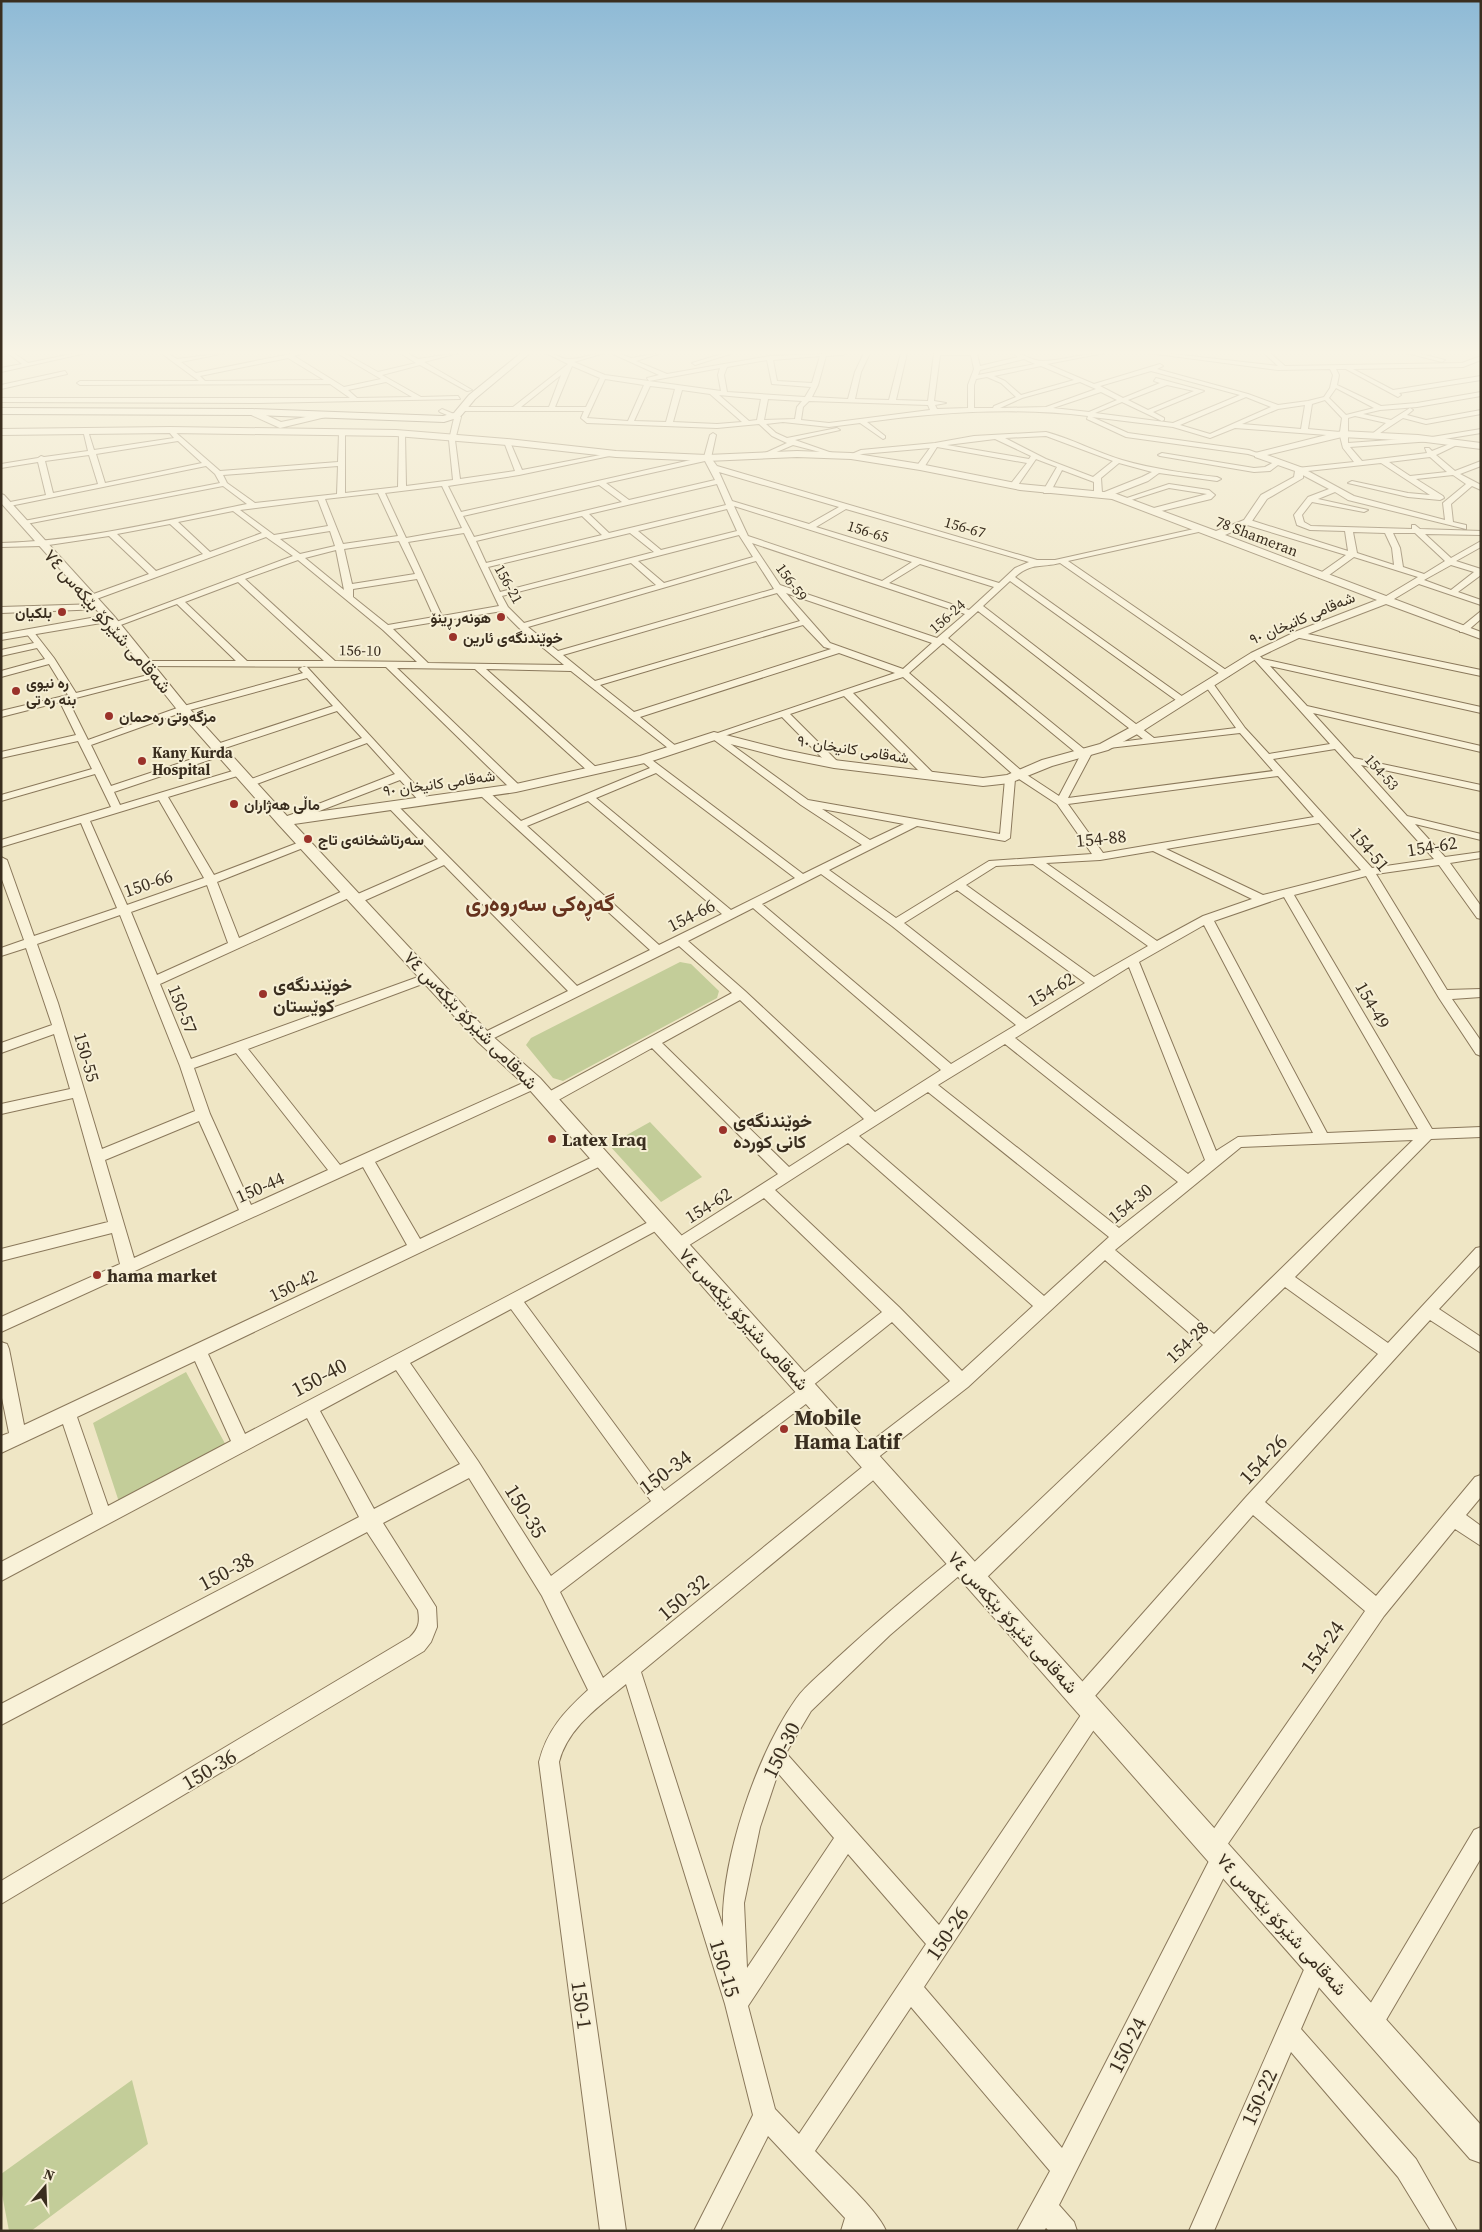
<svg xmlns="http://www.w3.org/2000/svg" width="1482" height="2232" font-family="'Source Serif 4',Vazirmatn,serif">
	<rect width="100%" height="100%" fill="#efe6c5"/>
	<!-- green -->
	<path fill="#c3cd99" d="M680,962L691,964L719,991L717,998L563,1081L553,1078L526,1045L531,1038Z
		M650,1122L702,1177L661,1202L609,1145Z
		M186,1372L228,1449L120,1505L93,1423Z
		M132,2080L148,2144L31,2231H9L1,2189V2174Z"/>
	<g fill="none" stroke-linecap="round" stroke-linejoin="round">
		<!-- minor casing -->
		<g stroke="#8a785b" stroke-width="2">
			<path id="minor" d="M8,353H14L28,363L76,353H86L1,372V368L22,364Z
				M161,353H167L177,359L225,353L181,362L196,373L295,353H305L294,356L344,387L381,379L337,353H344L378,372L416,363L400,353H407L418,359L458,353L424,362L472,390L467,391L420,365L382,375L421,397L458,396L460,399L258,403L1,402V398H350L330,384L80,385L77,383L80,381H199ZM288,358L324,380L205,381L200,376ZM386,382L412,397L357,398L348,390Z
				M546,353C555,352 560,359 568,359C580,360 592,353 604,353L574,362L605,375L721,391L718,375L720,368L649,381L647,378L659,375L611,353H618L631,358L661,353L636,361L667,374L770,356L846,353L843,355L826,356L818,385L812,397L848,399L855,372L864,353H870L861,372L855,399L889,400L901,353H907L896,400L928,401L934,353H979L977,354L980,366L1018,357L1012,353C1023,353 1032,361 1042,361C1062,361 1083,353 1104,353L1047,364L1094,384L1160,364L1163,366L1157,369L1248,394L1278,405L1308,401L1324,397L1330,388L1333,375L1330,369L1278,370L1149,353H1164L1278,366L1264,353H1270L1285,366L1462,363L1481,356V360L1463,367L1353,369L1393,390L1481,376V380L1399,393L1401,395L1398,397L1346,369H1336L1339,375L1337,385L1381,406L1417,403L1481,392V396L1417,407L1380,410L1363,414L1391,420L1410,408L1413,410L1407,415L1426,420L1481,410V414L1426,424L1403,418L1374,437L1372,436V434L1386,423L1355,416L1348,418V443L1432,437L1481,429V433L1432,441L1350,447L1362,461L1427,453L1425,448H1429L1432,451L1457,441H1461V443L1436,455L1455,471L1481,461V466L1460,474L1481,485V490L1472,486L1451,504L1453,522L1466,525V529L1348,500L1335,492L1318,499L1368,510L1364,512L1312,502L1302,515L1304,522L1311,526L1412,529V525H1415L1420,529L1481,531V535L1425,534L1451,558L1481,541V547L1456,561L1481,569V575L1458,592L1481,600V605L1419,584L1389,602H1383V598L1418,577L1354,557L1325,578H1319V574L1346,555L1244,524V520H1250L1348,551L1345,531L1310,530L1297,525L1294,515L1308,497L1329,489L1297,472V468L1354,462L1343,448L1340,436L1235,428L1210,438L1173,427L1092,417L1128,433L1249,450L1260,454L1262,455L1258,457L1248,454L1126,437L1087,419L1088,416C1014,407 941,412 867,422L885,436V438L883,439L860,423L829,427L783,422L766,424L776,433L787,438L837,428L840,430L795,440L835,454V456L793,445L765,457L761,455L763,454L787,443L772,436L759,424L717,428L587,423L581,418L584,411H462L459,409L462,407H513L568,364ZM940,355H971L974,369L968,385V408L937,409L935,405L946,403L934,401ZM820,356L812,383L777,381L773,360ZM1024,359L1035,364L978,375L980,370ZM767,360L772,384L811,387L805,397L727,392L724,375L727,367ZM572,366L600,378L586,407H555ZM1041,366L1074,380L1021,395L1005,381L994,376ZM1151,371L1240,395L1173,423L1095,413L1122,402L1162,421L1164,420V418L1153,412L1204,391L1156,378L1154,381L1160,383L1123,398L1100,386ZM561,375L549,407H521ZM987,377L1001,383L1016,397L994,406L993,408H974V385L976,379ZM605,379L644,385L628,421L587,418ZM1080,382L1096,389L1046,407L1000,408L1022,398ZM1167,385L1194,391L1148,410L1128,400ZM650,386L675,389L666,422L634,421ZM1336,388L1374,408L1346,415L1329,398ZM682,390L710,394L742,422L717,424L673,422ZM1101,392L1117,400L1089,412L1053,408ZM719,395L761,399L757,420L749,421ZM1246,397L1271,407L1210,434L1180,425ZM768,399L802,401L797,407L795,419L764,420ZM1325,400L1342,418L1340,432L1308,429L1312,404ZM809,401L928,405L930,410L829,423L801,420L803,407ZM1305,405L1301,429L1242,424L1278,409ZM1430,457L1447,472L1410,476L1389,462ZM1381,463L1430,495L1408,493L1352,481L1348,483L1408,497L1440,500L1444,498L1443,496L1416,479L1453,475L1466,484L1443,503L1445,520L1354,496L1308,471ZM1353,532L1385,533L1392,548L1394,565L1357,553ZM1393,533H1415L1445,561L1424,574L1403,567L1400,548ZM1451,565L1474,572L1451,590L1424,580Z
				M725,353H733L695,365L692,363Z
				M1407,353H1417L1445,360L1442,362Z
				M65,371L67,374L1,389V385Z
				M442,409L461,417L455,440L460,479L515,471L504,442L507,440L510,442L522,470L616,452L619,454L519,475L448,486L461,512L704,457L710,435L713,433L716,435L711,458L717,466L1037,560H1055L1203,527V531L1068,561L1229,672V676H1223L1060,563C1041,568 1032,562 1015,577L1186,699V703H1180L1010,581L983,606L1154,738L1236,728L1204,684L1209,681L1212,682L1245,728L1269,754L1330,744L1252,657L1250,655L1255,652L1263,659L1481,707V713L1270,666L1307,706L1481,746V752L1313,713L1354,758L1481,785V791L1361,765L1407,816L1481,834V840L1415,824L1445,857L1481,852V858L1450,863L1481,906V919L1477,918L1439,865L1376,874L1447,990L1481,989V997L1452,999L1481,1041V1056L1476,1054L1439,998L1366,876L1294,895L1432,1129L1481,1127V1137L1431,1139L1295,1277L1388,1343L1476,1248L1481,1247V1264L1439,1309L1481,1337V1353L1430,1320L1265,1502L1376,1596L1475,1477L1481,1475V1497L1466,1515L1481,1526V1546L1455,1529L1384,1616L1225,1848L1230,1849L1233,1857L1230,1865L1059,2205L1074,2222L1077,2231H1049L1046,2228L1044,2231H1017L1050,2171L911,2007L815,2151C833,2170 878,2210 886,2231H841L845,2218L768,2136L720,2231H694L753,2115L725,2004L626,1684C600,1706 568,1727 559,1762L626,2231H600L539,1762C547,1730 564,1712 588,1690L542,1596L469,1478L383,1523L436,1607L437,1627L431,1642L424,1651L1,1904V1881L410,1637C419,1628 420,1622 418,1610L367,1532L1,1725V1704L359,1517L307,1418L1,1581V1562L93,1514L63,1424L1,1453V1436L9,1433L1,1393V1342L7,1344L9,1349L24,1425L407,1245L363,1167L1,1332V1317L120,1264L112,1233L1,1261V1249L108,1222L73,1098L1,1114V1104L70,1089L54,1034L1,1053V1043L52,1025L26,948L1,956V948L24,940L1,877V857L7,860L34,936L117,908L81,823L1,847V840L111,807L95,774L1,801V795L92,769L78,741L1,758V752L76,735L60,702L1,717V711L68,695L49,664L1,677V671L45,659L37,648L1,656V650L34,643L26,633L27,631H33L54,658L76,693L156,673L161,676L68,700L88,740L180,707L303,673L299,669L304,666L307,667L430,801L425,804L421,803L400,780L288,823H280L279,821L280,819L395,774L367,743L254,785H246V781L362,738L337,711L222,749H214V745L333,706L307,678L186,711L91,745L111,786L219,750H227V754L114,792L120,805L236,770H244V774L168,797L214,875L300,842H308L309,844L308,846L217,882L239,938L345,890L349,889L355,893L353,896L160,984L191,1059L429,973L435,977L433,980L248,1049L340,1165L534,1078L539,1079L541,1083L539,1087L375,1162L420,1239L597,1155L602,1153L607,1155L609,1159L607,1163L208,1354L245,1434L658,1217L663,1219L665,1223L663,1227L524,1302L664,1491L798,1390L794,1384L796,1379L882,1312L764,1198L683,1249L678,1251L673,1249L670,1245L673,1241L778,1174L652,1048L553,1103H543L541,1099L543,1095L732,993L679,946L484,1043L479,1041L478,1038L479,1035L568,991L444,865L359,903H351L349,900L351,897L438,859L387,806L388,804H396L577,986L650,950L481,796V792H489L521,821L650,768L639,759L640,757H648L803,874L862,845L801,805L709,736L895,673L839,653L640,717L677,747V751L673,752L571,671L486,669L598,769V773H590L475,669L397,668L520,786L521,788L516,791L512,790L386,667L142,666L140,664L145,661H236L177,604L118,626L111,624L293,556L266,537L91,601L87,598L88,596L149,574L109,536L42,546L1,547V543C84,541 167,520 247,504L223,486L21,525V521H24L220,483L215,474L206,466L5,507V503L46,495L38,462L1,468V464L38,458L41,456L44,457L88,451L83,430L88,431L94,450L174,438L169,432L174,431L220,471L338,462L339,433L342,431L345,433V493L398,487L399,434L402,432L405,434L406,486L453,480L449,440L454,418L440,412L439,411ZM178,441L202,463L105,483L96,454ZM89,455L98,484L53,493L45,461ZM705,461L715,480L629,500L606,483ZM338,466L337,494L255,503L227,483L223,475ZM719,472L839,507L809,524L732,501ZM717,484L726,505L609,533L589,514ZM599,485L622,502L474,537L463,516ZM442,486L462,528L406,538L385,493ZM378,493L398,536L343,544L325,499ZM318,500L328,526L274,535L240,510ZM734,506L912,562L882,581L748,536ZM727,509L737,531L661,550L638,531ZM846,509L1029,562L1015,568L999,583L816,527ZM233,511L262,533L210,552L178,522ZM582,516L602,535L486,563L476,541ZM170,524L203,554L156,571L117,534ZM330,531L335,546L300,554L280,539ZM464,533L499,606L442,616L408,542ZM630,533L654,552L500,592L488,567ZM739,535L753,557L664,583L638,561ZM399,541L415,574L352,584L344,549ZM752,543L965,614L937,638L780,585ZM336,550L344,590L305,558ZM298,560L383,630L417,662L335,661L245,579ZM756,561L774,589L558,651L528,627ZM631,563L656,585L524,623L508,607L502,596ZM920,564L994,587L969,610L889,583ZM417,579L434,617L388,625L353,597V589ZM238,582L324,661H247L185,602ZM777,593L800,621L595,681L563,655ZM786,593L932,643L903,669L830,643ZM502,611L519,628L564,665L428,663L393,629ZM978,611L1143,739L1104,744L1099,747L1100,749L1240,733L1273,771L1068,798L1093,751L1088,748L1084,749L948,638ZM803,625L824,647L831,649L634,712L600,685ZM943,643L1080,756L1059,796L1024,773L909,673ZM903,677L1016,777L1057,804L1092,854L989,861L896,918L829,870L917,826L1005,841L1010,838L1015,779L1014,777H1006L1005,779L1000,834L808,800L721,737L782,717L830,766H838V762L790,714L844,696L927,779H935V775L853,693ZM1335,749L1434,859L1372,868L1273,759ZM656,773L795,878L731,910L596,798ZM1278,776L1314,817L1103,853L1068,804ZM159,800L204,878L127,905L90,821ZM588,801L722,914L659,945L527,826ZM822,809L904,824L870,840ZM1319,823L1361,870L1263,895L1166,849ZM1153,851L1252,899L1203,916L1157,941L1046,863L1100,860ZM1033,864L1148,946L1094,977L966,885L996,866ZM821,874L892,926L1016,1025L951,1064L762,904ZM207,885L228,943L157,975L131,912ZM957,890L1085,983L1026,1019L904,923ZM1284,897L1418,1129L1327,1133L1214,921ZM753,908L941,1070L875,1112L745,991L688,941ZM120,915L180,1066L195,1111L102,1149L58,1003L37,944ZM1204,925L1313,1133L1238,1137L1216,1151L1139,962ZM1129,967L1205,1160L1188,1174L1015,1038ZM740,1000L864,1119L789,1167L662,1043ZM1005,1044L1178,1182L1119,1228L938,1085ZM236,1053L328,1170L251,1205L210,1114L194,1068ZM928,1092L1109,1237L1044,1296L859,1136ZM199,1121L239,1210L134,1258L105,1160ZM1413,1140L1214,1334L1115,1250L1241,1147ZM848,1143L1033,1306L962,1371L899,1307L775,1190ZM1105,1260L1203,1345L966,1570L964,1577L966,1584L973,1586L980,1584L1285,1287L1378,1354L1246,1497L1074,1691L1071,1698L1074,1705L1081,1708L1087,1706L939,1925L786,1753L811,1711L890,1635L967,1569L970,1563L967,1557L961,1554L955,1557C913,1591 873,1625 834,1661C822,1673 806,1685 796,1699C757,1754 721,1859 723,1927L641,1672L882,1473L885,1467L882,1461L876,1459L968,1387ZM511,1309L651,1501L551,1576L478,1461L410,1363ZM892,1322L950,1381L860,1450L857,1456L860,1462L866,1464L603,1678L560,1592L815,1397L817,1392L812,1386ZM195,1361L231,1441L108,1506L77,1417ZM396,1370L460,1464L374,1509L320,1411ZM1253,1515L1365,1611L1206,1840L1202,1847L1206,1854L1211,1857L1062,2148L924,1987L1101,1719L1104,1712L1101,1705L1094,1702L1088,1704ZM778,1773L834,1838L747,1968L744,1903L760,1827ZM848,1854L926,1944L799,2134L775,2109L748,2006Z
				M1046,432C1072,439 1096,452 1122,460C1153,469 1185,473 1217,477L1221,479L1217,481L1159,473L1148,481L1107,497H1098L1094,495V482L1062,470L1050,493H1044L1043,491L1057,467L1036,459L1016,488H1013L1009,486L1027,463L937,447L923,469H920L916,467L930,448L862,454L851,458L847,456L861,450L935,443L974,436ZM1046,436L1113,461L1093,477L1046,459L1005,438ZM995,439L1031,456L1029,459L947,445ZM1119,463L1152,472L1142,477L1102,493L1101,478Z
				M1162,453L1254,468L1265,467L1278,460L1282,462L1270,471L1254,472L1160,456L1158,455Z
				M1169,484L1209,490L1215,495L1211,499L1153,513L1149,511L1150,509L1207,494L1169,488L1125,502L1121,500Z
				M99,604L102,605V609L1,613V607Z
				M1481,611V619L1466,632H1460V628Z
				M1298,632L1481,670V676L1295,637L1294,635Z
				M1481,1827V1858L1379,2032L1371,2036L1363,2032L1359,2024L1363,2016L1474,1830Z
				M1318,1953L1326,1956L1329,1964L1301,2029L1416,2159L1457,2231H1431L1398,2177L1291,2052L1214,2231H1189L1310,1956Z"/>
		</g>
		<!-- tertiary casing -->
		<g stroke="#8a785b" stroke-width="2">
			<path id="tertiary" d="M249,410H255L281,422L330,412L334,415L280,428L249,414Z
				M170,427L396,430L507,439L616,451L707,455L797,451L851,453L920,464L1020,484L1114,493L1216,531L1244,520L1261,495L1294,477L1295,471L1255,457V453L1342,431L1418,435L1481,443V449L1418,441L1342,437L1267,455L1303,468V478L1267,499L1250,524L1225,535L1481,632V639L1386,604L1305,635L1259,657L1141,732L1108,750L1052,766L1010,783L983,786L834,768L784,758L715,740L649,762L516,792L294,824L490,1034L540,1078L1481,2125V2163L1470,2159L528,1088L478,1042L278,824L179,712L107,622L1,640V634L102,616L1,503V494L4,495L114,616L187,706L287,816L516,784L640,756L714,732L785,750L834,760L983,778L1007,775L1042,760L1100,744L1133,726L1251,653L1297,631L1377,600L1112,499L1020,490L920,470L851,459L797,457L707,461L616,457L507,445L396,436L170,433L1,435V429Z"/>
		</g>
		<!-- secondary casing -->
		<g stroke="#6c593e" stroke-width="2">
			<path id="secondary" d="M521,353H530L475,399L460,417L444,422L252,415L1,414V408L252,409L443,416L454,413L469,395Z"/>
		</g>
		<!-- minor -->
		<use href="#minor" fill="#f9f2d9" fill-rule="evenodd"/>
		<!-- tertiary -->
		<use href="#tertiary" fill="#f9f2d9" fill-rule="evenodd"/>
		<!-- secondary -->
		<use href="#secondary" fill="#f9f2d9" fill-rule="evenodd"/>
	</g>
	<!-- sky -->
	<linearGradient id="sky" x2="0" y2="1"><stop stop-color="#8ebad6"/><stop offset="0.53" stop-color="#f8f4e5"/><stop offset="1" stop-color="#f8f4e5" stop-opacity="0"/></linearGradient>
	<rect width="1482" height="665" fill="url(#sky)"/>
	<!-- markers -->
	<g fill="#9a322a" stroke="#f6efd5" stroke-width="2">
		<circle cx="62" cy="612" r="5"/>
		<circle cx="501" cy="617" r="5"/>
		<circle cx="453" cy="637" r="5"/>
		<circle cx="16" cy="691" r="5"/>
		<circle cx="109" cy="716" r="5"/>
		<circle cx="142" cy="761" r="5"/>
		<circle cx="234" cy="804" r="5"/>
		<circle cx="308" cy="839" r="5"/>
		<circle cx="263" cy="994" r="5"/>
		<circle cx="723" cy="1130" r="5"/>
		<circle cx="552" cy="1139" r="5"/>
		<circle cx="97" cy="1275" r="5"/>
		<circle cx="784" cy="1429" r="5"/>
	</g>
	<g text-anchor="middle" dominant-baseline="central" stroke-width="4" stroke-linejoin="round" paint-order="stroke">
		<!-- far-street labels -->
		<g font-size="15" fill="#3a2e1f" stroke="#f6efd5">
			<text transform="translate(965 527) rotate(16)">156-67</text>
			<text transform="translate(868 531) rotate(17)">156-65</text>
			<text transform="translate(1257 536) rotate(21)">78 Shameran</text>
			<text transform="translate(792 582) rotate(54)">156-59</text>
			<text transform="translate(509 584) rotate(61)">156-21</text>
			<text transform="translate(947 616) rotate(-42)">156-24</text>
			<text transform="translate(1302 618) rotate(-23)">شەقامی کانیخان ٩٠</text>
			<text transform="translate(360 650) rotate(1)">156-10</text>
			<text transform="translate(853 749) rotate(9)">شەقامی کانیخان ٩٠</text>
			<text transform="translate(1382 772) rotate(48)">154-53</text>
			<text transform="translate(439 783) rotate(-8)">شەقامی کانیخان ٩٠</text>
		</g>
		<!-- far-poi labels -->
		<g font-size="15" font-weight="bold" fill="#3a2e1f" stroke="#f6efd5" text-anchor="start">
			<text x="52" y="612" text-anchor="end">بلكيان</text>
			<text x="491" y="617" text-anchor="end">ھونەر ڕینۆ</text>
			<text x="463" y="637">خوێندنگەی ئارین</text>
			<text x="26" y="682">ره نیوی<tspan x="26" dy="17">بنه ره تی</tspan></text>
			<text x="119" y="716">مزگەوتی رەحمان</text>
			<text x="152" y="752">Kany Kurda<tspan x="152" dy="17">Hospital</tspan></text>
			<text x="244" y="804">ماڵی هەژاران</text>
			<text x="318" y="839">سەرتاشخانەی تاج</text>
		</g>
		<!-- street labels -->
		<g font-size="18" fill="#3a2e1f" stroke="#f6efd5">
			<text transform="translate(108 621) rotate(49)">شەقامی شێرکۆ بێکەس ٧٤</text>
			<text transform="translate(1101 838) rotate(-6)">154-88</text>
			<text transform="translate(1432 846) rotate(-9)">154-62</text>
			<text transform="translate(1370 849) rotate(51)">154-51</text>
			<text transform="translate(148 883) rotate(-19)">150-66</text>
			<text transform="translate(691 915) rotate(-27)">154-66</text>
			<text transform="translate(1051 989) rotate(-30)">154-62</text>
			<text transform="translate(1373 1005) rotate(60)">154-49</text>
			<text transform="translate(183 1009) rotate(68)">150-57</text>
			<text transform="translate(471 1020) rotate(46)">شەقامی شێرکۆ بێکەس ٧٤</text>
			<text transform="translate(87 1057) rotate(74)">150-55</text>
			<text transform="translate(260 1187) rotate(-24)">150-44</text>
			<text transform="translate(1130 1203) rotate(-40)">154-30</text>
			<text transform="translate(708 1205) rotate(-32)">154-62</text>
			<text transform="translate(293 1285) rotate(-26)">150-42</text>
			<text transform="translate(744 1319) rotate(48)">شەقامی شێرکۆ بێکەس ٧٤</text>
			<text transform="translate(1187 1342) rotate(-44)">154-28</text>
			<text transform="translate(1013 1622) rotate(48)">شەقامی شێرکۆ بێکەس ٧٤</text>
			<text transform="translate(1282 1924) rotate(48)">شەقامی شێرکۆ بێکەس ٧٤</text>
		</g>
		<!-- poi labels -->
		<g font-size="18" font-weight="bold" fill="#3a2e1f" stroke="#f6efd5" text-anchor="start">
			<text x="273" y="984">خوێندنگەی<tspan x="273" dy="21">کوێستان</tspan></text>
			<text x="733" y="1120">خوێندنگەی<tspan x="733" dy="21">کانی کوردە</tspan></text>
			<text x="562" y="1139">Latex Iraq</text>
			<text x="107" y="1275">hama market</text>
		</g>
		<!-- near-street labels -->
		<g font-size="21" fill="#3a2e1f" stroke="#f6efd5">
			<text transform="translate(319 1377) rotate(-28)">150-40</text>
			<text transform="translate(1263 1459) rotate(-47)">154-26</text>
			<text transform="translate(665 1472) rotate(-37)">150-34</text>
			<text transform="translate(526 1511) rotate(58)">150-35</text>
			<text transform="translate(226 1571) rotate(-28)">150-38</text>
			<text transform="translate(683 1597) rotate(-40)">150-32</text>
			<text transform="translate(1322 1647) rotate(-55)">154-24</text>
			<text transform="translate(781 1750) rotate(-64)">150-30</text>
			<text transform="translate(209 1769) rotate(-31)">150-36</text>
			<text transform="translate(947 1933) rotate(-56)">150-26</text>
			<text transform="translate(725 1968) rotate(73)">150-15</text>
			<text transform="translate(582 2005) rotate(82)">150-1</text>
			<text transform="translate(1127 2045) rotate(-63)">150-24</text>
			<text transform="translate(1259 2097) rotate(-66)">150-22</text>
		</g>
		<!-- near-poi labels -->
		<g font-size="21" font-weight="bold" fill="#3a2e1f" stroke="#f6efd5" text-anchor="start">
			<text x="794" y="1417">Mobile<tspan x="794" dy="24">Hama Latif</tspan></text>
		</g>
		<!-- district labels -->
		<g font-size="22" font-weight="bold" fill="#67331e" stroke="#f6efd5">
			<text x="540" y="903">گەڕەکی سەروەری</text>
		</g>
	</g>
	<!-- border -->
	<rect width="1482" height="2232" fill="none" stroke="#3a2e1f" stroke-width="5"/>
	<!-- north arrow -->
	<g transform="translate(45 2187) rotate(19)" stroke="#f6efd5" stroke-width="4" paint-order="stroke">
	<path d="M0-4L9 19L0 12L-9 19Z" fill="#3a2e1f"/>
	<text y="-8" font-size="14" font-weight="bold" text-anchor="middle" fill="#3a2e1f">N</text>
	</g>
</svg>
